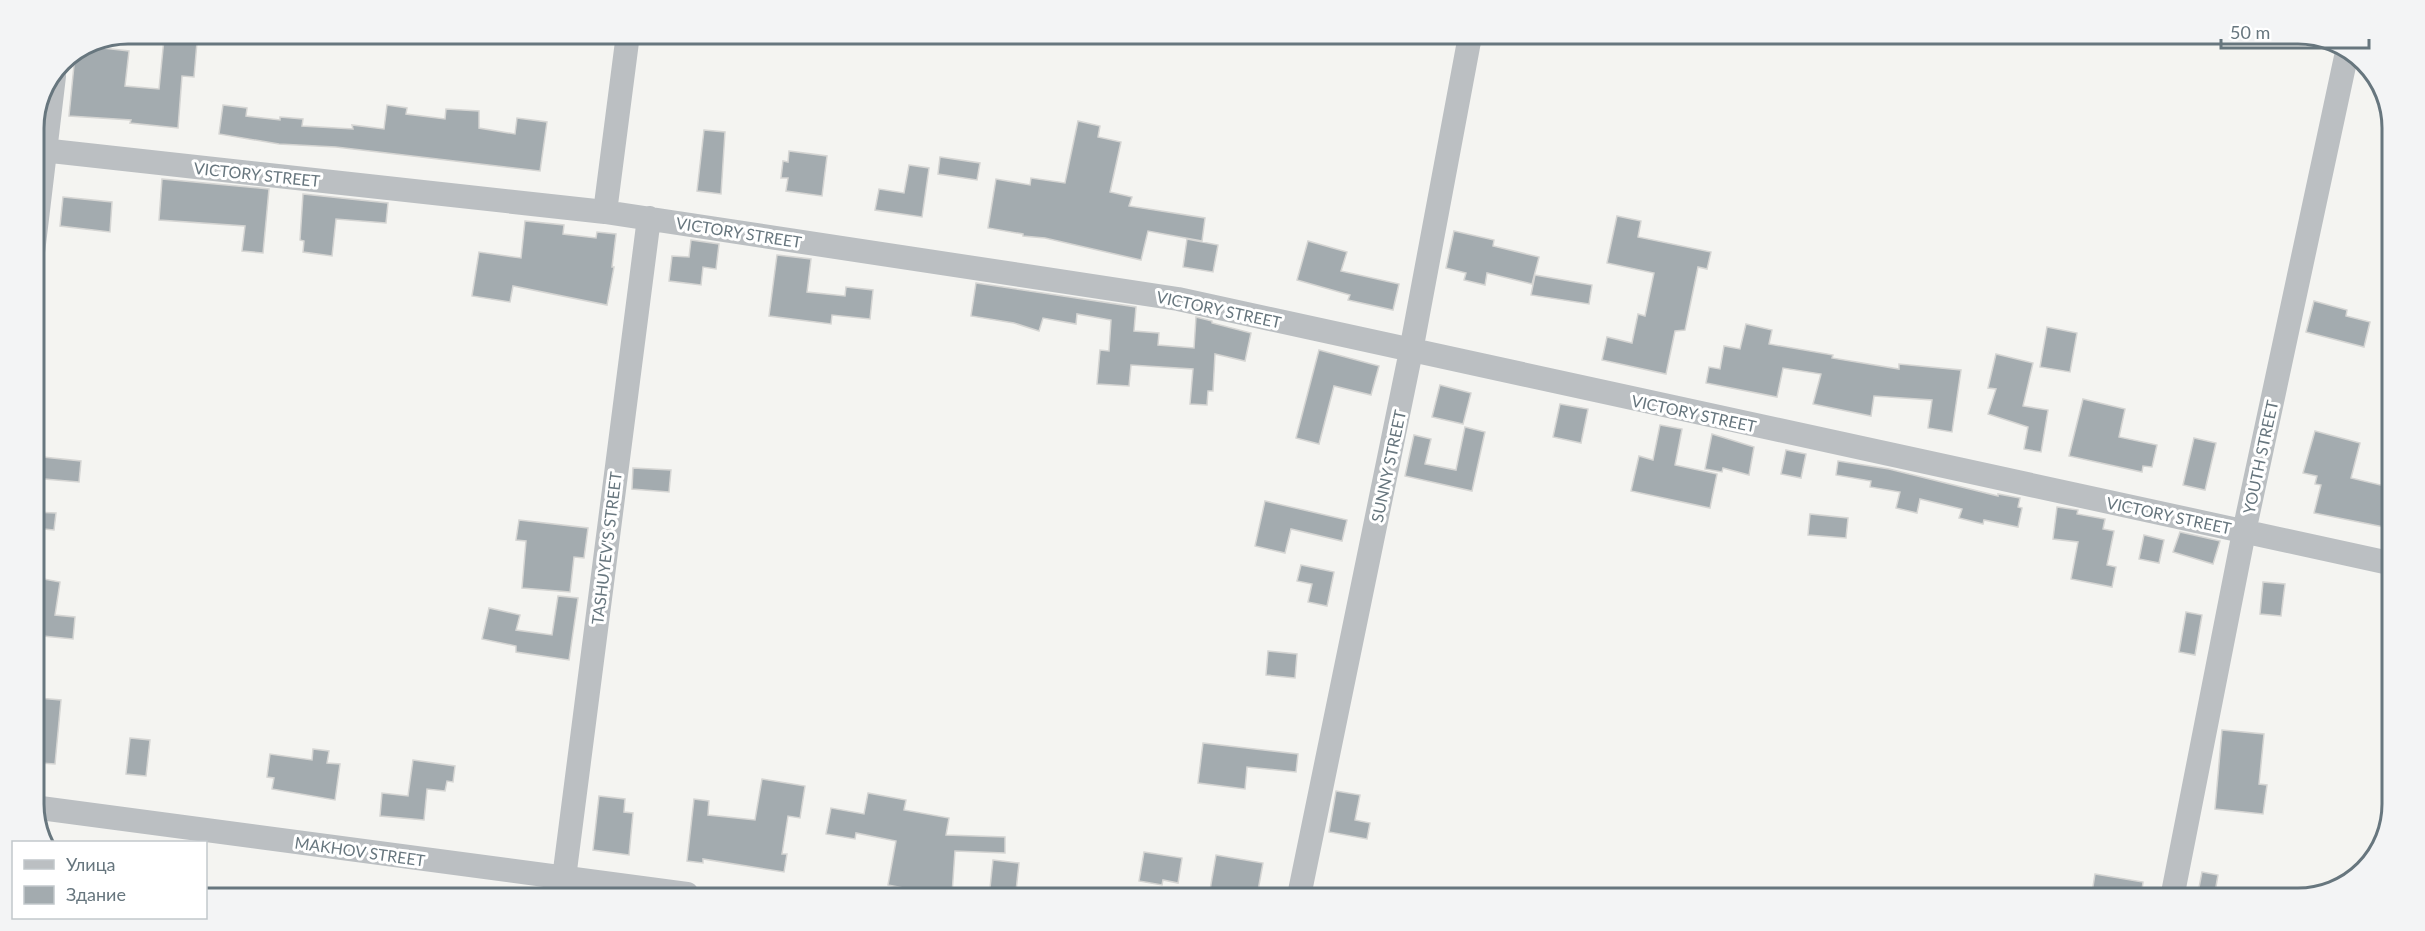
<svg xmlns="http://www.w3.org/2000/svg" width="2425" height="931" font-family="Lato,sans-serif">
	<rect width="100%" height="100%" fill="#f4f4f1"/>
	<!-- building -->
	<path fill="#a3abaf" stroke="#d5d5d3" stroke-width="1.5" d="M164,39L197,42L194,77L182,76L178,128L130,123L131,120L69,116L75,55L94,47L129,51L125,86L159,89Z
		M223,105L247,108L246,116L280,120V117L303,119L302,126L353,129L352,125L384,129L387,105L407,108L406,114L445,119L446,109L479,111V128L515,134L517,118L547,122L540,171L336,147L279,144L219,134Z
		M1078,121L1100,126L1098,137L1121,142L1110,192L1132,197L1129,206L1205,218L1202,241L1148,231L1141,260L1045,238L1023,236V234L988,228L996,179L1030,185L1031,178L1065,183Z
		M704,130L725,132L721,194L697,191Z
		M789,151L827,156L822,196L786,191L788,178H781L783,161L788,162Z
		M940,157L980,163L977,180L938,174Z
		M909,165L929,168L922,217L875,210L879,189L904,193Z
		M162,179L269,189L263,253L242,251L245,226L159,220Z
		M303,194L388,203L386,223L336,219L332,256L303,252L304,241L300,240Z
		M63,197L112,202L110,232L60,226Z
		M1617,216L1641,221L1638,237L1711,252L1707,269L1698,267L1685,330L1675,331L1666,374L1602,360L1607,337L1632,343L1638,314L1645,316L1654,273L1607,263Z
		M525,221L564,225L563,234L596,238L597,232L616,234L612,267H614L607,305L513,286L510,302L472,296L479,252L521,258Z
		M1454,231L1494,240L1493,246L1539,257L1532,284L1487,273L1485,285L1464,280L1466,273L1446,268Z
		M1187,239L1218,245L1213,272L1183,267Z
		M691,240L719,244L716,269L703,267L701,285L669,281L672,256L689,257Z
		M1308,241L1347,252L1341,271L1399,284L1393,310L1348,300L1350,295L1297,280Z
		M777,255L811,259L807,292L845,296L846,287L873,290L870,319L832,315L831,324L769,316Z
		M1535,275L1592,285L1589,304L1531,295Z
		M976,283L1136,307L1134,331L1159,333L1158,345L1194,348L1196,317L1212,321V323L1251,333L1245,361L1215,354L1213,391H1208L1207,405L1190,404L1193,369L1131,365L1129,386L1097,384L1100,350L1109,351L1111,320L1077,314L1076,324L1043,318L1039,331L1014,323L971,316Z
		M2314,301L2347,310L2346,316L2370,322L2364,347L2306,332Z
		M1746,324L1772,330L1769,344L1833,355L1832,358L1899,369V364L1961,370L1952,432L1928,428L1932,400L1874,396L1871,416L1813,404L1821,374L1783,368L1777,397L1706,383L1709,367L1720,369L1724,346L1740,349Z
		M2047,327L2077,333L2070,372L2040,367Z
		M1319,350L1379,366L1371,395L1334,386L1319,444L1296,438Z
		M1996,354L2033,363L2023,406L2048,410L2041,452L2024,449L2028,427L1988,414L1996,389L1988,388Z
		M1440,385L1471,393L1463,424L1432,417Z
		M2083,399L2125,409L2119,437L2157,445L2152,467L2143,466L2142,472L2069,456Z
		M1560,404L1588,409L1581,443L1553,437Z
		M1660,425L1682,429L1675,465L1717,474L1710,508L1631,491L1639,456L1653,460Z
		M1465,427L1485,432L1472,491L1405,476L1414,435L1431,439L1425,464L1456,470Z
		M2315,431L2360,443L2351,478L2389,487V528L2314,513L2321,485L2315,484L2317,476L2303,473Z
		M1712,434L1754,447L1749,475L1723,468L1722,472L1705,469Z
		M2194,438L2216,443L2205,490L2183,485Z
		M1786,450L1806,454L1801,478L1781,474Z
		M33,456L81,461L79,482L33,478Z
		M1838,461L1889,469L1998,496V494L2020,498L2018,507L2022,508L2018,527L1984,520L1983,524L1959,518L1962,509L1920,499L1917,513L1896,508L1900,492L1870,487L1871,481L1836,475Z
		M633,468L671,470L669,492L632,489Z
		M1265,501L1347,520L1342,541L1291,529L1285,553L1255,546Z
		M2057,507L2078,510L2077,514L2105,519L2103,529L2114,531L2107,565L2116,567L2112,587L2071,579L2078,542L2053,539Z
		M33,512L56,513L54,530L33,528Z
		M1810,514L1848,518L1846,538L1808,535Z
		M519,520L588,528L584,558L574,557L570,592L522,588L526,541L516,540Z
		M2180,532L2220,541L2213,564L2173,552Z
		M2144,535L2164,540L2159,563L2139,559Z
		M1301,565L1334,572L1327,606L1308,602L1312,584L1297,581Z
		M33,577L60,582L55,615L75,617L73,639L33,635Z
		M2263,582L2285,584L2281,616L2260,614Z
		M558,596L578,598L569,660L516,652V646L482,639L489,608L520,615L516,630L552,635Z
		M2186,612L2202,615L2195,655L2179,652Z
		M1268,651L1297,654L1295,678L1266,675Z
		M38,698L61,700L55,764L40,763L44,727L36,722Z
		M2222,730L2264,734L2259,784L2267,785L2263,814L2215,809Z
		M130,738L150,740L146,776L126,774Z
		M1203,743L1298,754L1296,772L1247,767L1245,789L1198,783Z
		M313,749L329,751L327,763L340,764L335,800L272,789L274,778L267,777L270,754L312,760Z
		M413,760L455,766L453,782L447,781L445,791L427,789L424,820L380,816L382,793L408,796Z
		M762,779L805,786L800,818L788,816L782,854H787L784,872L703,859V863L687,861L694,799L709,801L708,815L755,820Z
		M1336,791L1360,795L1355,820L1370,823L1367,839L1329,832Z
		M868,793L906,800L904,810L949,818L946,835L1005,837V853L955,851L952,894L924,892L888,885L896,841L856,833L855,839L826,834L831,808L864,814Z
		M599,796L625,799L624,812L633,813L629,855L593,850Z
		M1144,852L1182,858L1178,883L1163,880L1162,885L1139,881Z
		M1216,855L1263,863L1257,896L1210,890Z
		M993,860L1019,863L1016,891L990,888Z
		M2202,872L2218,875L2214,898H2197Z
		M2095,874L2143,882L2141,898L2092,893Z"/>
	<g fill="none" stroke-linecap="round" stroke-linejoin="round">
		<!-- minor -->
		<path stroke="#bbbfc2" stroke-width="24" d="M33,149L605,212L1178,299L2389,563
			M605,212L628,34
			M33,252L54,76
			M33,807L687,894
			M564,878L649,218
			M1299,896L1411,351L1470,36
			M2172,898L2244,532L2347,52"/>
	</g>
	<g text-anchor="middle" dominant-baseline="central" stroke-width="6" stroke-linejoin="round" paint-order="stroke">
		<!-- street labels -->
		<g font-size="16" fill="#67767e" stroke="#fff">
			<text transform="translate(257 174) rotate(6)">VICTORY STREET</text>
			<text transform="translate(739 232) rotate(9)">VICTORY STREET</text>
			<text transform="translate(1219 309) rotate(12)">VICTORY STREET</text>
			<text transform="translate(1694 413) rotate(12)">VICTORY STREET</text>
			<text transform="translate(2260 457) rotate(-78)">YOUTH STREET</text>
			<text transform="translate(1388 466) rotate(-78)">SUNNY STREET</text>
			<text transform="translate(2169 515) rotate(12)">VICTORY STREET</text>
			<text transform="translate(606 548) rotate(-83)">TASHUYEV'S STREET</text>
			<text transform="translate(360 851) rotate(8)">MAKHOV STREET</text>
		</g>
	</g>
	<!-- crop -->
	<path d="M0 0H2425V931H0ZM128 44H2298A84 84 0 0 1 2382 128V804A84 84 0 0 1 2298 888H128A84 84 0 0 1 44 804V128A84 84 0 0 1 128 44Z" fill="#f3f4f5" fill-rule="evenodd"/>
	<path fill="none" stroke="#67767e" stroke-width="3" d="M128 44H2298A84 84 0 0 1 2382 128V804A84 84 0 0 1 2298 888H128A84 84 0 0 1 44 804V128A84 84 0 0 1 128 44Z"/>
	<!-- legend -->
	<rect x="12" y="841" width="195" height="78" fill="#ffffff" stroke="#c2c8cb" stroke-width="1.5"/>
	<rect x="24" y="860" width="30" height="9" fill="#bbbfc2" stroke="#c2c8cb" stroke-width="1.5"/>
	<text x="66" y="871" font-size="18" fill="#67767e">Улица</text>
	<rect x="24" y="886" width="30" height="18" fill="#a3abaf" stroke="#c2c8cb" stroke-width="1.5"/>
	<text x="66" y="901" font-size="18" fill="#67767e">Здание</text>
	<!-- scale -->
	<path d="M2221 39v9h148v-9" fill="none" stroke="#67767e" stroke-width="3"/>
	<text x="2230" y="39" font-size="18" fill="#67767e" stroke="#ffffff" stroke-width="4.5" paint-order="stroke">50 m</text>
</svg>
